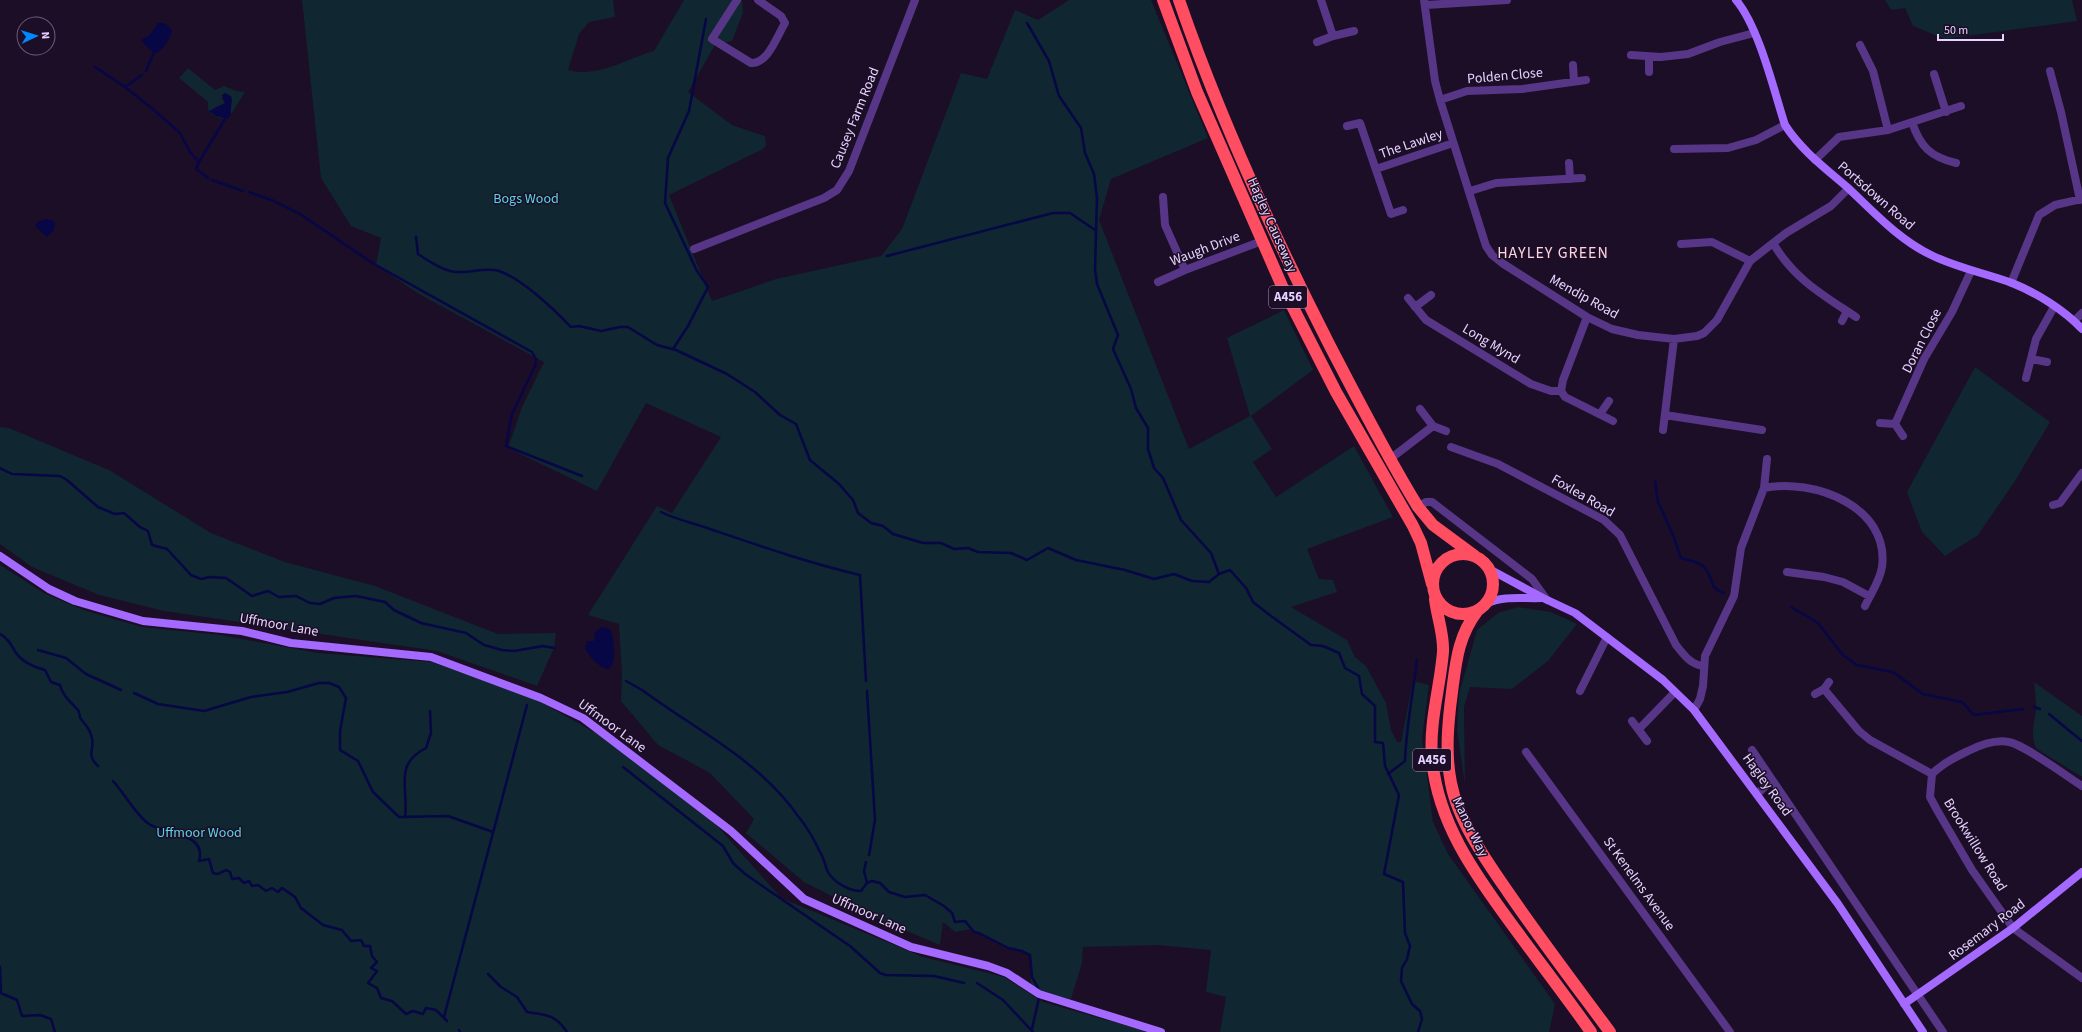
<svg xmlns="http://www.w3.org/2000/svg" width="2082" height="1032" font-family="'Source Sans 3',sans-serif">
	<rect width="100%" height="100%" fill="#1b0e26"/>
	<!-- green -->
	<path fill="#102630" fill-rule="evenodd" d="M302,0H613L615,17L589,22L579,34L568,70C598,78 626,59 654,51L684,0H742L743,13L732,41L715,45L688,92L732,125L765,136L766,146L761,150L669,195L712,301L776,279L881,256L902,229L961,73L987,79L1015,10L1038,20L1069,0H1151L1208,138L1111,179L1099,220L1189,449L1250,416L1227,338L1284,310L1313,370L1251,416L1272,449L1253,462L1276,497L1354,446L1393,517L1307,549L1319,579L1333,580L1337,592L1291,607L1347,640L1355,657L1366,666L1386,703L1391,730L1397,742H1401L1413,681L1429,685L1422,738L1433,822L1448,854L1555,1004L1549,1032H1220L1226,997L1206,992L1211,950L1158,945L1083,947L1082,963L1071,999L1040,992L1031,984L1030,955L1022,951L1008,948L971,929L955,932L943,922L940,945L873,917L804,882L746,833L754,819L710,773L658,745L621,701L622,672L619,624L588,615L657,506L672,513L721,437L646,403L597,491L508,448L522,407L544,362L419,294L376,265L381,238L351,226L321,178Z
		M1885,0H2072L2077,21L1945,39L1913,26L1905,8L1891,10Z
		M188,68L215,90L224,86L236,91L245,92L228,119C219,119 205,114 208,102L179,78ZM221,97L232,99L230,108L231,114L228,119L216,116L214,108L225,103Z
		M1975,367L2050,422L2015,481L1978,535L1945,556L1922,532L1907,492Z
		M0,427L9,428L109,470L211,533L285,562L375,586L498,634L556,633L554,648L537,686L437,651L164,611L99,595L32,567L0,544Z
		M0,565L44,593L83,610L142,627L220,635L318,653L432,662L535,699L603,737L713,821L781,898L923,957L1004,977L1043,1002L1149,1032H0Z
		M1518,607L1551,612L1577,624L1548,661L1512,689L1470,687L1464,707L1465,785L1457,729L1459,694L1477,630L1498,613Z
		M2034,682L2082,716V777L2037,749C2029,736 2035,722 2036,708C2036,700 2035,691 2034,682Z"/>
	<!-- water -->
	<path fill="#070745" d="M158,23H165L172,30C171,37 163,51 156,53L149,49L141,40L149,36Z
		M225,93L231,96C233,102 230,107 231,114L228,119L216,116L209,111L225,103L222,95Z
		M45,219L52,220L55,223L54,230L47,237L35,226L38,222Z
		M602,627L610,629C614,638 617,662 609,669C599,668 589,656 585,648L587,641H594L595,632Z"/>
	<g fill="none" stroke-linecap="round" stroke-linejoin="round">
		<!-- stream -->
		<path stroke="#070745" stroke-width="2.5" d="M1027,23L1049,61L1059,96L1081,128L1085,153L1094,174L1097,198L1095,269L1097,284L1118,335L1113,349L1131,389L1136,408L1148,428V449L1154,468L1163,478L1181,520L1211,553L1219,574
			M95,67L125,87L154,110L180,133L190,152L199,162L196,169L208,178
			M146,71L154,52
			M125,87L142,75
			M199,162L225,119
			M212,180L243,191
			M249,192L274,201L300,214L374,264L532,352L536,359L535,366L512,414L506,446L582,476
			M416,237L418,254C429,261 443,271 456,272C469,273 486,267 499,271C522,279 554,309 571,327L579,326L601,331L620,327H628L657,345L676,350L727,374L755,392L780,415L796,424L810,460L839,484L853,500L858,513L871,523L883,526L893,534L923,543H941L954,549L968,548L978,552L1011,553L1027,560L1048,548L1076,560L1125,570L1154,579L1174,574L1192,581L1209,582L1219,574L1230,570L1246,588L1253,602L1267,613L1311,645L1323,646L1339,653L1345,668L1359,676L1362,694L1375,706V742L1383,743L1385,766L1399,795L1384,874L1403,882L1405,933L1410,946L1407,959L1402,968L1401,981L1412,1004L1420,1011L1422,1019L1418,1032
			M887,256L1053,213H1070L1095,230
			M673,349L688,326L708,287L697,271L665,203L668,158L689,111L706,19
			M0,468L12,474L60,476L67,480L98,507L115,514L124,513L140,527L148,531L152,545L167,549L191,575L201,579L210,577L226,578L252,596L268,591L279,597L296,596L310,603L320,604L334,598L356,596L385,602L394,610L421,623L466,633L484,645L502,650L514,651L543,646L554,648
			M1655,481L1658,502L1673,535L1681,558C1687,560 1700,562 1704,567C1715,579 1707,587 1724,593
			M661,512C677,520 694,523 710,529C760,546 809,563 860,575L866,681
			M1791,607L1818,623L1843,655L1857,665L1893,672L1923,694L1962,702L1974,715L2023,709
			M0,634C8,638 11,645 16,653C23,663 34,667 45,670L51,682L60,685C63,697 71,702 78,710C80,713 79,717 81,719C85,724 89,728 91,735C97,748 84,753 98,766
			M38,650L66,658L86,674L121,690
			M626,681L642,690C696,730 759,760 798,816C807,827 814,839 820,852C824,858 825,866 828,872C834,883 850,891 861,891L867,883L872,881L880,883L889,892L905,897L925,895L944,906L952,913L955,922L965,921L974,932L979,933L1008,948L1022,951L1030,955L1032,977L1038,988
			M867,691L875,820L869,855
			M134,693L158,704L204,711L251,697L287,692L319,683H329L339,687L346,698L340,731V750L358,761L373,792L399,817L448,816L493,832
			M2034,707L2040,709
			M2049,714L2082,741
			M623,767L723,846L733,863L745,874L850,946L880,973L886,975L934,976L964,983
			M1388,774L1405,761C1406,727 1413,694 1417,660
			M113,781C125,794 135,814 149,824C165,835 207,832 199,861L209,859L213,873L218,874L226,870L230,872L232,879L239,878L244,883L249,881L252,886L258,885L266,891L272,888L278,892L282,888L295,897L301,908L323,925L342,930L351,941L361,940L364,946H370L372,956L377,962L371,968L377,971L368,983L377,988L381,998L392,1001L406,1014L413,1011L423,1014L426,1008L436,1010L447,1021
			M405,817C409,787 393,765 426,748L431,733L430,711
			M866,862L864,871L867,883
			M0,967L1,993L17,1000L22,1016L40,1015L51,1019L55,1032
			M488,974L501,987L517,997L527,1012C546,1015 555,1014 567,1032
			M977,983L1003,1000L1033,1032
			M444,1017L527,705
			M1032,1029L1039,998
			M459,1030L460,1032"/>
		<!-- street -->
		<path stroke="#573687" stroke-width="8" d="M737,0L712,39L751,63C768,64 777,36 785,23L781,16L758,0
			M1321,0L1333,36L1354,31
			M1424,0L1435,81L1440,100L1486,246L1492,255L1502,263L1587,317L1612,329L1638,335L1674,339L1697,336L1704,333L1717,320L1750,261L1786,233L1831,206L1848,189
			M1426,5L1507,0
			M1317,42L1333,36
			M1860,45L1873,71L1888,130
			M1631,55L1661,57L1688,54L1720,42L1754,33
			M1649,57V72
			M1573,65L1574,81
			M2050,71L2061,112L2080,200
			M1934,74L1946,112
			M1440,100L1467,91L1522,89L1586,80
			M1912,122C1920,147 1931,157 1956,163
			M1347,126L1360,123L1391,214L1403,210
			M1674,149L1728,148L1756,140L1785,125
			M1815,160L1839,137L1888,130L1961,106
			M1569,163L1570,179
			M1376,169L1453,143
			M1470,191L1496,183L1582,178
			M1163,197L1165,225L1185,270
			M1773,243C1794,279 1823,295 1856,317
			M1681,244L1712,242L1750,261
			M694,249L824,198L837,190L849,171L915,0
			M1158,282L1185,270L1262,241
			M2011,283L2039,215L2055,205L2082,199
			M1408,298L1426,320L1531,384L1551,391H1561L1563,380L1587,317
			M1415,307L1431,295
			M1842,321L1847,311
			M2074,321L2082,313
			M2031,359L2047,362
			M2026,378L2036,339L2054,307
			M1561,391L1565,397L1613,421
			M1600,414L1609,401
			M1665,415L1762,430
			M1880,423L1895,424L1903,436
			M1895,424L1924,359L1952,312L1971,271
			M1433,426L1446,431
			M1663,430L1674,339
			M1451,447L1498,464L1604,520L1620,535L1676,645C1684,655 1690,664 1703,666
			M1390,459L1433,426L1420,409
			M1764,488L1767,459
			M2053,505L2060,503L2082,473
			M1418,507L1426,502H1432L1532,579L1547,600
			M1787,572L1824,577L1843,582L1869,596
			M1824,689L1859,731L1870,740L1932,774
			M1580,691L1607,637
			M1815,694L1824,689L1829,682
			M1694,710L1700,699L1703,686L1705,656L1734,596L1741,548L1764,488C1813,478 1890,506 1882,567C1880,581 1871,593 1865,606
			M1632,721L1647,741
			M1639,729L1675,692
			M1752,750L1943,1032
			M1526,752L1730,1032
			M2082,786C2066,776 2025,745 2009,742C1995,739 1980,745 1968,751C1955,757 1942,764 1932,774L1930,797L1937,810L1972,870L2013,928L2082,978
			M1757,794L1772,780"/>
		<!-- secondary -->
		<path stroke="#a469ff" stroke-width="8" d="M1736,0C1759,27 1774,91 1785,125C1801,150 1825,168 1847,187C1874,212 1898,239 1931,255C1957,268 1985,273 2012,283C2037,293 2064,310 2082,329
			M0,556L49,589L75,601L143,621L242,631L291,643L431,657L541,698L583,718L731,831L804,899L911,947L988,966L1007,973L1039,994L1161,1032
			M1491,570L1543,598L1575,613L1663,680L1694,710L1838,904L1923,1032
			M1486,604C1503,595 1524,599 1542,598
			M1904,1004L2013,928L2082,872"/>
		<!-- highway -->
		<path stroke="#ff4d62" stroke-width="12" d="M1163,0L1197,92L1282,286L1336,392L1413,526L1421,543L1432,584
			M1179,0C1220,119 1273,234 1330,346C1358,400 1386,455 1418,507L1433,525L1475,556
			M1433 584a30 30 0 1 1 60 0a30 30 0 1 1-60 0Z
			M1435,599C1437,617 1444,634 1443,652C1440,688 1429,722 1432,758C1437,821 1474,873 1510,922C1537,959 1565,995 1591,1032
			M1478,610C1458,636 1456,661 1452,692C1448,722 1445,753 1451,783C1458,821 1486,860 1508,892C1541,940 1576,986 1610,1032"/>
	</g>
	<g text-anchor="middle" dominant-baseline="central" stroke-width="3" stroke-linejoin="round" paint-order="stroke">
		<!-- shield labels -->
		<g fill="#1b0e26" stroke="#aa97be" stroke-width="1">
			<rect x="1269" y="286" width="38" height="22" rx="3"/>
			<rect x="1413" y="749" width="38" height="22" rx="3"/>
		</g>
		<g font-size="13" font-weight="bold" fill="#e8d2ff">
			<text x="1288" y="297">A456</text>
			<text x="1432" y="760">A456</text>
		</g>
		<!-- street labels -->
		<g font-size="14" fill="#e8d2ff" stroke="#1b0e26">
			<text transform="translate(1505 76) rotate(-5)">Polden Close</text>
			<text transform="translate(855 118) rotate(-68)">Causey Farm Road</text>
			<text transform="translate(1411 144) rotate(-19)">The Lawley</text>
			<text transform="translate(1876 196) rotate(41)">Portsdown Road</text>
			<text transform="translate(1272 225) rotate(66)">Hagley Causeway</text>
			<text transform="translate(1205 249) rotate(-21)">Waugh Drive</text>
			<text transform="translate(1584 297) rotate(29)">Mendip Road</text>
			<text transform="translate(1922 341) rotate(-63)">Doran Close</text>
			<text transform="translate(1491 344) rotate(31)">Long Mynd</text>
			<text transform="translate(1583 496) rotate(30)">Foxlea Road</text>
			<text transform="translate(279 625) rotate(10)">Uffmoor Lane</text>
			<text transform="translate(612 726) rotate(36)">Uffmoor Lane</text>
			<text transform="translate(1767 785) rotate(54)">Hagley Road</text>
			<text transform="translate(1470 827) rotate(64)">Manor Way</text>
			<text transform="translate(1975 845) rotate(58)">Brookwillow Road</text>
			<text transform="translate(1639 884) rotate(54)">St Kenelms Avenue</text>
			<text transform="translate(869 914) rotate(24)">Uffmoor Lane</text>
			<text transform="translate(1987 930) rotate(-37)">Rosemary Road</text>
		</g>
		<!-- park labels -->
		<g font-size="14" fill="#58d6e6" stroke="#1b0e26">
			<text x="526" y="199">Bogs Wood</text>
			<text x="199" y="833">Uffmoor Wood</text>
		</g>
		<!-- quarter labels -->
		<g font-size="16" letter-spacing="1" fill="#ffd4e0" stroke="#1b0e26">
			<text x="1553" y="253">HAYLEY GREEN</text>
		</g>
	</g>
	<!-- north arrow -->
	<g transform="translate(36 36) rotate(86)"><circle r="19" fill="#1b0e26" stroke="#6d5c7d"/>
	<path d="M0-3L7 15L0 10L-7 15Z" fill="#0088fd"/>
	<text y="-6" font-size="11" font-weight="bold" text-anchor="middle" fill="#e8d2ff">N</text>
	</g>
	<!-- scale -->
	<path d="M1938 34v6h65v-6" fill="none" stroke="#e8d2ff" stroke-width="2"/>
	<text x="1944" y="34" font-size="12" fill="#e8d2ff" stroke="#1b0e26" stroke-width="3" paint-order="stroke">50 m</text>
</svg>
